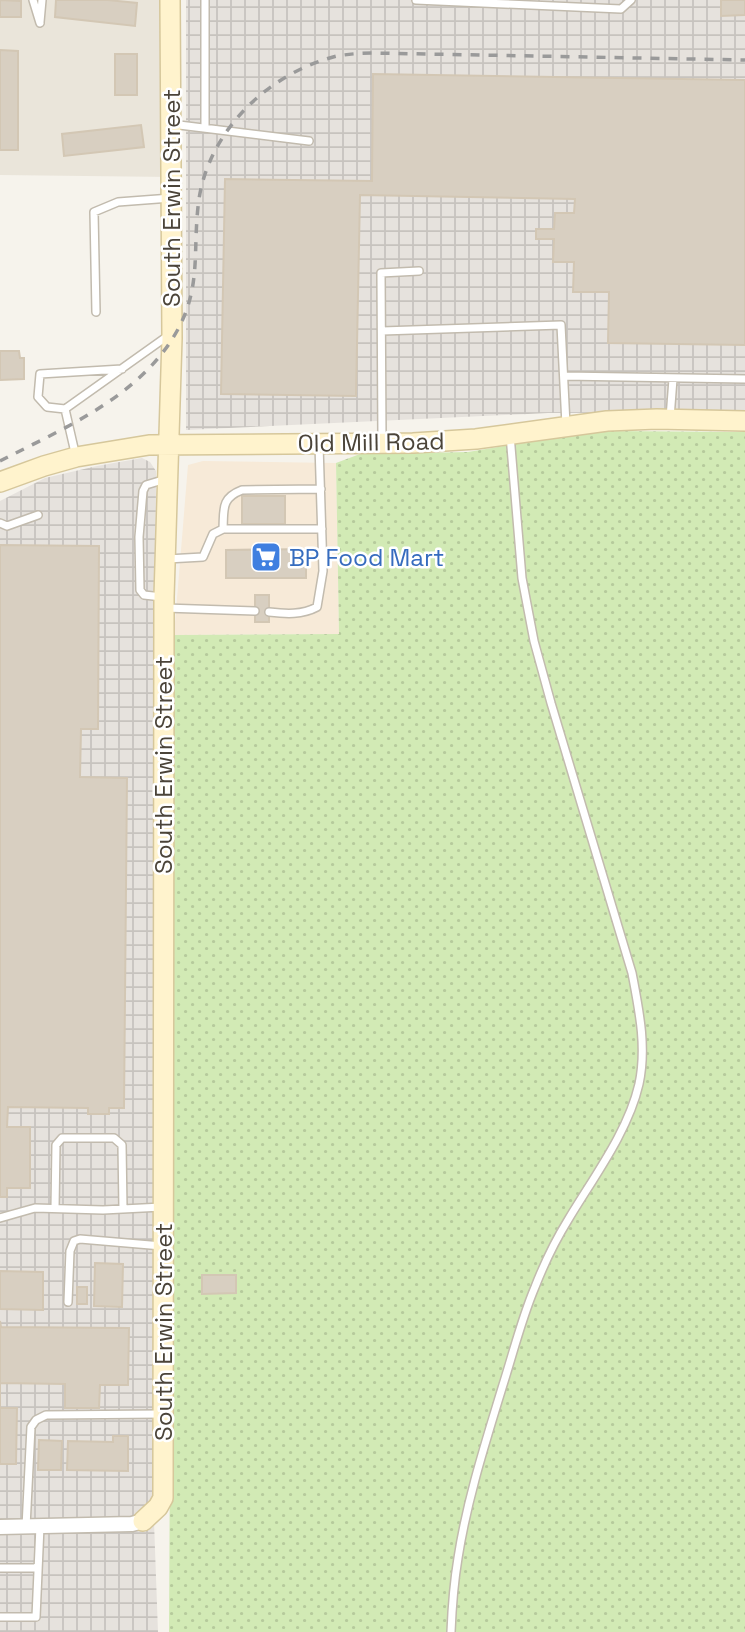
<svg xmlns="http://www.w3.org/2000/svg" width="745" height="1632" font-family="'Space Grotesk',sans-serif">
	<defs>
		<pattern id="industrial-grid" width="8" height="8" patternUnits="userSpaceOnUse" patternTransform="scale(1.75)"><rect width="8" height="8" fill="#e6e2dd"/><path d="M0 4h8M4 0v8" fill="none" stroke="#c7c3be"/></pattern>
		<pattern id="green-dots" width="8" height="8" patternUnits="userSpaceOnUse" patternTransform="scale(1.75)"><rect width="8" height="8" fill="#d2eab5"/><path d="M2 2h.1M6 6h.1" fill="none" stroke="#b6ca9c" stroke-width="1.8" stroke-linecap="round"/></pattern>
	</defs>
	<rect width="100%" height="100%" fill="#f6f3ec"/>
	<!-- residential -->
	<path fill="#eae5da" d="M0,0H163L171,177L0,175Z"/>
	<!-- commercial -->
	<path fill="#f7ead8" d="M203,461L336,463L339,634L174,635L188,465Z"/>
	<!-- industrial -->
	<path fill="url(#industrial-grid)" d="M186,0H745V413H548L186,430Z
		M142,458L150,462L156,471L153,1494L158,1632H0V501L45,478L97,466Z"/>
	<!-- green -->
	<path fill="url(#green-dots)" d="M608,431L745,432V1632H169L174,635L339,634L336,463L360,454L468,452L558,437Z"/>
	<!-- building -->
	<path fill="#d8cfc1" stroke="#d3c7b4" stroke-width="2" d="M0,0L21,1V17H0Z
		M56,0H108L137,3L135,26L55,17Z
		M721,0H745V15L721,16Z
		M0,50L18,51V150H0Z
		M115,54H137V95H115Z
		M373,74L745,80V345L608,343L609,292H573L574,262H553L554,239H536V229H554L555,213H574L575,199L360,195L356,396L221,394L225,179L372,181Z
		M141,125L144,147L64,156L62,134Z
		M0,351H19L20,358H24V379L0,380Z
		M242,496H285V524H242Z
		M0,545L99,546L98,729H81L80,777L127,778L124,1108H109V1114H88V1108L8,1107L7,1127H30V1188H7V1197H0Z
		M306,549V578H226V550Z
		M255,595H269V622H255Z
		M95,1263L123,1264L122,1307L94,1306Z
		M0,1271L43,1272V1310L0,1309Z
		M202,1275H236V1293L202,1294Z
		M77,1287H87V1304H77Z
		M0,1321L1,1327L129,1328L128,1385H100L99,1408H65V1384L0,1383V1408H17L16,1464H0Z
		M113,1436H128V1471L67,1470L68,1441L113,1442Z
		M39,1440L62,1441L61,1470H38Z"/>
	<g fill="none" stroke-linecap="round" stroke-linejoin="round">
		<!-- lane casing -->
		<g stroke="#c2bbae" stroke-width="10">
			<path id="lane" d="M33,0L40,23
				M205,0V128
				M416,0L621,9L631,0
				M40,22L42,0
				M171,124L309,141
				M96,312L94,212L118,202L171,198
				M382,331L561,325L566,425
				M564,376L745,379
				M65,409L47,407L38,397L40,374L122,369
				M670,418L673,379
				M382,440L381,273L419,271
				M76,457L65,409L169,335
				M0,523L7,526L38,515
				M223,529C224,509 221,498 242,490L321,489
				M167,559L203,557L213,534L223,529H322
				M162,597L144,595L140,590L139,537L143,491L146,485L166,479
				M165,608L255,611
				M269,612C286,614 302,615 317,607L323,571L319,445
				M55,1208L56,1145L62,1138H114L122,1145L123,1209
				M0,1218L35,1208L103,1210L162,1207
				M68,1302L70,1251L74,1241L80,1239L162,1246
				M26,1527L31,1427L36,1420L46,1415L162,1414
				M0,1568H35L38,1566
				M0,1617H36L40,1526
				M451,1632C452,1607 454,1582 458,1558C467,1500 485,1444 502,1388C513,1354 521,1320 535,1287C544,1264 555,1241 568,1220C593,1178 628,1132 639,1084C647,1047 639,1010 632,973L551,703L534,641L522,578L510,435"/>
		</g>
		<!-- street casing -->
		<g stroke="#c2bbae" stroke-width="17">
			<path id="street" d="M0,1527L132,1524L143,1521"/>
		</g>
		<!-- secondary casing -->
		<g stroke="#d6c79b" stroke-width="22">
			<path id="secondary" d="M0,482L44,466L76,457L149,445L413,443L476,439L607,421L657,419L745,421
				M143,1521L158,1507L163,1498L164,597L172,338L170,0"/>
		</g>
		<!-- lane -->
		<use href="#lane" stroke="#fff" stroke-width="7"/>
		<!-- street -->
		<use href="#street" stroke="#fff" stroke-width="14"/>
		<!-- secondary -->
		<use href="#secondary" stroke="#fff3cd" stroke-width="19"/>
		<!-- rail -->
		<path stroke="#9a9a9a" stroke-width="3.5" stroke-dasharray="9 9" stroke-linecap="butt" d="M0,461C64,428 140,397 177,331C201,288 193,253 198,207C205,134 267,73 337,56C349,54 361,53 373,53L745,60"/>
	</g>
	<!-- icons -->
	<defs>
		<g id="supermarket-square" transform="scale(1.575)"><rect x="-9" y="-9" width="18" height="18" rx="4" fill="#3f7fe0" stroke="#fff"/><path d="M-6-5.5h2.5l.6 2H6L4.5 2H-2.5L-4.4-4H-6ZM-1.5 3.2a1.3 1.3 0 1 0 .1 0ZM3 3.2a1.3 1.3 0 1 0 .1 0Z" fill="#fff"/></g>
	</defs>
	<g fill-rule="evenodd">
		<use href="#supermarket-square" x="266" y="557"/>
	</g>
	<g text-anchor="middle" dominant-baseline="central" stroke-width="5" stroke-linejoin="round" paint-order="stroke">
		<!-- street labels -->
		<g font-size="24" fill="#4b4439" stroke="#fff">
			<text transform="translate(171 198) rotate(-90)">South Erwin Street</text>
			<text transform="translate(371 442) rotate(-1)">Old Mill Road</text>
			<text transform="translate(163 765) rotate(-90)">South Erwin Street</text>
			<text transform="translate(163 1332) rotate(-90)">South Erwin Street</text>
		</g>
		<!-- shop labels -->
		<g font-size="24" fill="#366cbe" stroke="#fff" text-anchor="start">
			<text x="289" y="557">BP Food Mart</text>
		</g>
	</g>
</svg>
